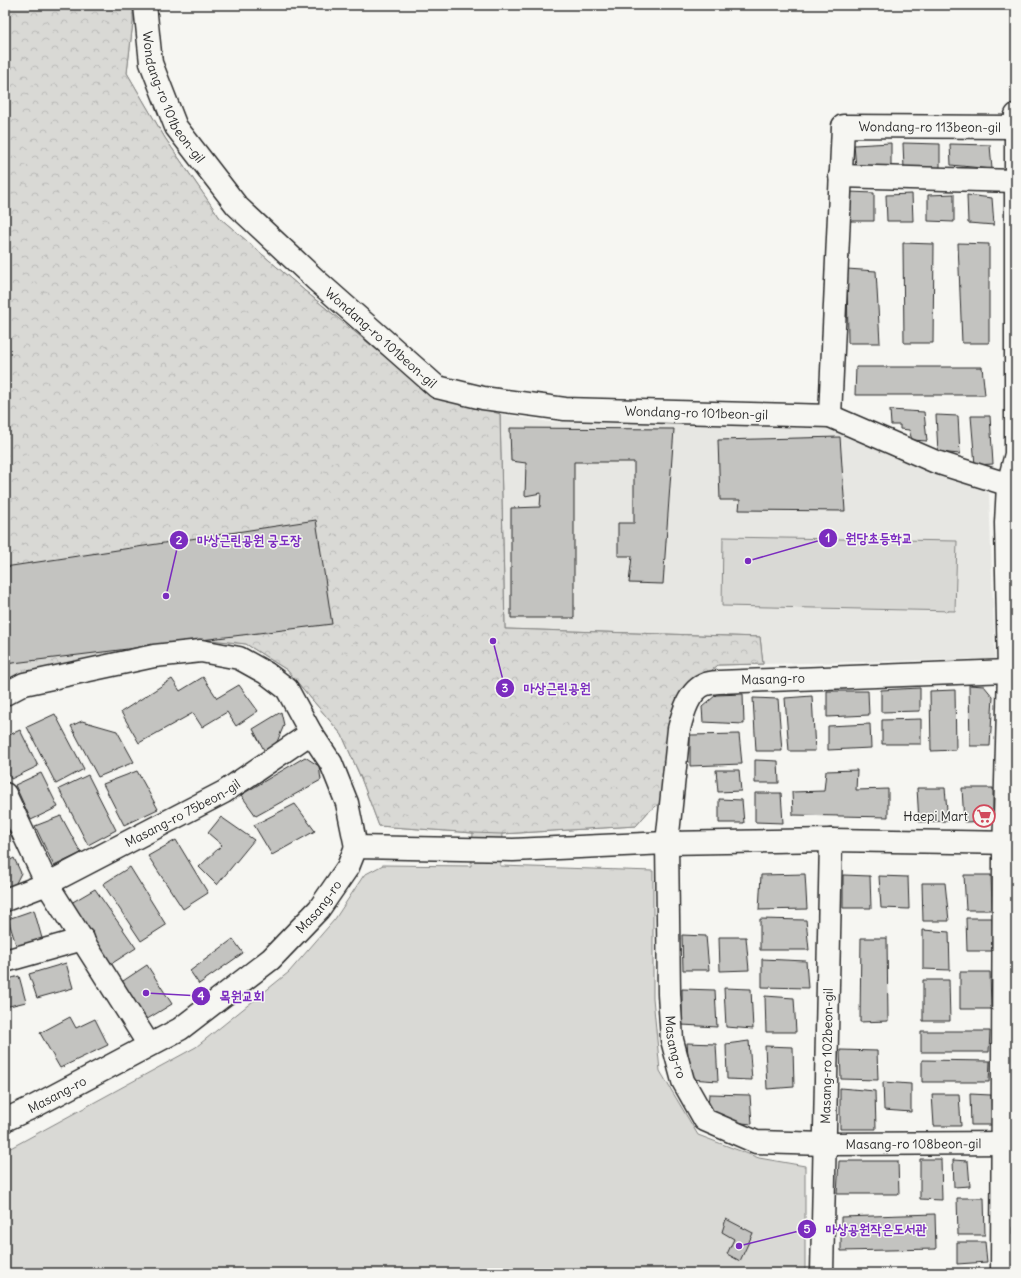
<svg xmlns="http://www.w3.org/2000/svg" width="1021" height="1278" font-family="Delius,'Poor Story',sans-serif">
	<defs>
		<pattern id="forest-crowns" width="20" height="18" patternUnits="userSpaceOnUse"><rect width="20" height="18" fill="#d9d9d5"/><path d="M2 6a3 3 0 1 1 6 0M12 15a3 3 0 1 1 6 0" fill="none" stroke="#babab7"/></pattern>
	</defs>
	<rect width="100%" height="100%" fill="#f6f6f2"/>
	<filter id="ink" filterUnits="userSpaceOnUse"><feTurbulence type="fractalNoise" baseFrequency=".025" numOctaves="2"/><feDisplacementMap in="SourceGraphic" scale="8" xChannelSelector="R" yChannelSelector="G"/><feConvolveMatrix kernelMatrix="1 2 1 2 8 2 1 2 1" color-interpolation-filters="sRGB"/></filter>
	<g filter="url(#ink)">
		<!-- built -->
		<path fill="#e7e7e3" d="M500,414L550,422L662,423L834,429L989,493L995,659L763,664L760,637L505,629Z"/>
		<!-- green -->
		<path fill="#d9d9d5" stroke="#828280" d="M5,5H133V22L127,73L165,138L220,218L305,291L428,392L500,414L505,629L760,637L763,664L718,665L699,681L664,800L648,812L636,826L502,834L500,866L653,871V998L660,1071L698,1135L759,1158L805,1166V1273H5V1151L196,1047L289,972L335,919L364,875L383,865L471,866L473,833L379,826L361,778L342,735L287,670L246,644L203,639Z
			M723,537L957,541L955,611L722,606Z"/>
		<!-- forest -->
		<path fill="url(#forest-crowns)" stroke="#828280" d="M5,5H133V22L127,73L165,138L220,218L305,291L428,392L500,414L505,629L760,637L763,664L718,665L699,681L664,800L648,812L636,826L501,834L473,833L379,826L361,778L342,735L287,670L246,644L203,639L5,683Z"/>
		<!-- building -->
		<path fill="#c3c3c0" stroke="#2b2b2b" d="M891,143V168L856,167L854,145Z
			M903,143L940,144V168L904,169Z
			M950,144L990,145L992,169L951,165Z
			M849,192L874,193V221H850Z
			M912,194L913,221H887L886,195Z
			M954,194V222L928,221V195Z
			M967,195L992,198L994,225L968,223Z
			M903,243L934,244L933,343H904Z
			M958,243L989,244V343H962Z
			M847,269L876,271L880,343H848Z
			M856,367H982L985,395H855Z
			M890,410L924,412L927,441L912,440L909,430L900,429V425H891Z
			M936,415L958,416L960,454L938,452Z
			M971,416H990L993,464L975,465Z
			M510,428L674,429L663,584L629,583L632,556H618V523H634V462H574V618H511V508L540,507L541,493L525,496L526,463L511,461Z
			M840,437L845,511L739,510L740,500H720L718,440Z
			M316,520L332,624L5,664V567Z
			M203,677L217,698L239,685L258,711L236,726L227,712L202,727L193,713L139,743L121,712L172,679L180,691Z
			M969,685L984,686L993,697L990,746H970Z
			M920,688V711L881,712V690Z
			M955,690L956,750L931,751L930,691Z
			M827,691H868L869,715L827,717Z
			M743,694L744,724L703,722L702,707L716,695Z
			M812,696L815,751H789L785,698Z
			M753,698L778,699L782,751H756Z
			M281,712L284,725L277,742L265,752L253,729Z
			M55,714L84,769L56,784L27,727Z
			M921,719V744H882V720Z
			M82,721L117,731L134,762L98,777L71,726Z
			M870,724L871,748L828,750V726Z
			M20,730L38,766L11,779L5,768V737Z
			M739,734L742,764L690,766V735Z
			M305,757L319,766L321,780L256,816L241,795Z
			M755,760L778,761L779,783H755Z
			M716,770H739L741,791L718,792Z
			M857,770L856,790L888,789V817L793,815L792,792L824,791L826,771Z
			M137,771L158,809L124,825L103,784Z
			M41,773L58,807L31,820L15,785Z
			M88,775L116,830L88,845L59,789Z
			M917,788H945L948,821L919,822Z
			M962,788H993V821L964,822Z
			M755,793H781L783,823L755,822Z
			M719,799L742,800L744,823H719Z
			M295,804L315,831L272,855L254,825Z
			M61,816L81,853L54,866L35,826Z
			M221,817L254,840L217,885L199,867L222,845L208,833Z
			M5,840L11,852L5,855Z
			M176,840L208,893L183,909L148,856Z
			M14,858L21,873L15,885L5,889V863Z
			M130,867L166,925L141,941L103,884Z
			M805,874L807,909L759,910L761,875Z
			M843,875L870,876L871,908H843Z
			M964,875H991L992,910H966Z
			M879,876L908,877L909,909L881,908Z
			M922,883H945L949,921H923Z
			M95,889L136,948L111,964L71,903Z
			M34,910L43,942L17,948L8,919Z
			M966,918H992L993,951H967Z
			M760,919L806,920L809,950H760Z
			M923,930L949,932L950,970L923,969Z
			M682,935L706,936L709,970H683Z
			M719,937H746L749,970L720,971Z
			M861,938H887L888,1021L860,1022Z
			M233,939L243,953L199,984L190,971Z
			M762,959L806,961L808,988L762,987Z
			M66,963L73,988L37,998L29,974Z
			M147,965L172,1004L144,1021L120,983Z
			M960,972H990L991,1009H960Z
			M19,976L26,1002L5,1007V980Z
			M923,980H949L950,1021H923Z
			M724,988L751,989L753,1029L726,1027Z
			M682,989L715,990L717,1027L682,1025Z
			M765,996L794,998L796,1032H766Z
			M70,1017L76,1028L95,1019L108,1045L60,1068L40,1033Z
			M921,1031H990L989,1052H921Z
			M749,1041L752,1080L727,1079L726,1044Z
			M687,1043L716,1044L718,1081L690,1079Z
			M765,1046L793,1047L794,1087L767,1089Z
			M840,1050L877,1051L878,1080L841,1079Z
			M922,1060L990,1061L989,1082H922Z
			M883,1082L911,1084V1112L884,1110Z
			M840,1088L875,1091L876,1129H840Z
			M709,1094L750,1095L752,1124L732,1122L708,1108Z
			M932,1094H959L961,1126H934Z
			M970,1094L991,1095L992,1125H971Z
			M920,1159H941L942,1200L920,1199Z
			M953,1160L968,1161L970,1186L954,1187Z
			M839,1161H898L899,1194H837Z
			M957,1198H984L985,1235H958Z
			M935,1214L936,1249L841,1251V1217Z
			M726,1219L753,1233L740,1261L727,1254L734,1239L722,1232Z
			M957,1242H985L987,1262L957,1264Z
			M911,1270H937V1273H911Z"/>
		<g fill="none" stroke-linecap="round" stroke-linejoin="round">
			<!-- minor casing -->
			<g stroke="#2b2b2b" stroke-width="25">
				<g id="minor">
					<path id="s1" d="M145,5L151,63L176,127L237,206L316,280L437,387L483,398L565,409L830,416L936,462L1016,487"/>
					<path d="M840,176L1015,181"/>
					<path id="s2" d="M830,416L843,126L1016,127"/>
					<path id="s3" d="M1009,671L719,682C715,682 710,683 706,684C689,690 683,713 679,729L667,843L669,994L672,1040L683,1081L705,1120L756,1142L825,1144L1016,1143"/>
					<path d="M5,694L24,684L154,656L201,651L239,658L266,673L287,689L311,733L331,763L347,803L356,847"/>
					<path d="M5,794L47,884L149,1045"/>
					<path id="s4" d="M5,900L47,884L224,792L311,733"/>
					<path d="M5,961L83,939"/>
					<path id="s5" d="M822,1273L831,840"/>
					<path d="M1002,1273L1004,855L1009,671L1006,523L1008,485L1016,454V115"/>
				</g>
			</g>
			<!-- tertiary casing -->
			<g stroke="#2b2b2b" stroke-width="25">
				<g id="tertiary">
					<path id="s6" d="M5,1120L35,1106L180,1029L271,959L319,909L348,867L356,847L513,850L667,843L831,840L1016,843"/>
				</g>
			</g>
			<!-- minor -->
			<use href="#minor" stroke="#f6f6f2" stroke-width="22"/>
			<!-- tertiary -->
			<use href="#tertiary" stroke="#f6f6f2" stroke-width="22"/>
		</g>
	</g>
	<!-- icons -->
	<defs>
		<g id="supermarket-ring" transform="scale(1.15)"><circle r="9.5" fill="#f6f6f2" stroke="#d1495b" stroke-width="1.5"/><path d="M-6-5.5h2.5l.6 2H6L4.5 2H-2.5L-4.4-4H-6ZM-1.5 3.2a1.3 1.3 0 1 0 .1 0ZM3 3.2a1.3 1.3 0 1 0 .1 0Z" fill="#d1495b"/></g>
	</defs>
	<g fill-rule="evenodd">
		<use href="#supermarket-ring" x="984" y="816"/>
	</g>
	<g text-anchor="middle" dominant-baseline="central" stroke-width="3" stroke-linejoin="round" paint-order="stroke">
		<!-- street labels -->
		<g font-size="13" fill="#2b2b2b" stroke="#f6f6f2">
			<text stroke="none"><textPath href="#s1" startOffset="98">Wondang-ro 101beon-gil</textPath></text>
			<text stroke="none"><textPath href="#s2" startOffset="377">Wondang-ro 113beon-gil</textPath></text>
			<text stroke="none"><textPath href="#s1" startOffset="422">Wondang-ro 101beon-gil</textPath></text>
			<text stroke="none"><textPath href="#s1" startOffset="758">Wondang-ro 101beon-gil</textPath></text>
			<text transform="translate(773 679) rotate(-2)">Masang-ro</text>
			<text stroke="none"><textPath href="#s4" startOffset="198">Masang-ro 75beon-gil</textPath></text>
			<text stroke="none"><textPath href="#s6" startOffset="383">Masang-ro</textPath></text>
			<text stroke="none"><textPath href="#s3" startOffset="677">Masang-ro</textPath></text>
			<text stroke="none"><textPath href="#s5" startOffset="217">Masang-ro 102beon-gil</textPath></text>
			<text stroke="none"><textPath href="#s6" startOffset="58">Masang-ro</textPath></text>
			<text stroke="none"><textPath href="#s3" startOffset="970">Masang-ro 108beon-gil</textPath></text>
		</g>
		<!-- poi labels -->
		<g font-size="13" fill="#2b2b2b" stroke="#f6f6f2" text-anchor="end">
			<text x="968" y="816">Haepi Mart</text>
		</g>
	</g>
	<!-- callouts -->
	<path fill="none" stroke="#7b2cbf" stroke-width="1.5" d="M748 561L828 538M166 596L179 540M493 641L505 688M146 993L201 996M739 1246L807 1229"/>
	<g fill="#7b2cbf" stroke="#f6f6f2" stroke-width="1.5">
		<circle cx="748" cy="561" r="4"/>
		<circle cx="166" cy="596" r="4"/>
		<circle cx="493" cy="641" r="4"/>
		<circle cx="146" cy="993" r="4"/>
		<circle cx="739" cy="1246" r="4"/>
		<circle cx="828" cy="538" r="10"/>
		<circle cx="179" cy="540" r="10"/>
		<circle cx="505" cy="688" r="10"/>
		<circle cx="201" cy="996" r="10"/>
		<circle cx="807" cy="1229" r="10"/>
	</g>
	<g font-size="12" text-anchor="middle" font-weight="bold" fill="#fff">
		<text x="828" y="542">1</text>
		<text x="179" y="544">2</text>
		<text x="505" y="692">3</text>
		<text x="201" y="1000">4</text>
		<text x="807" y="1233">5</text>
	</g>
	<g font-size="14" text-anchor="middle" font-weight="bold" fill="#7b2cbf" stroke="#f6f6f2" stroke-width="3" stroke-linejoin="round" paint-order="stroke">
		<text x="879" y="543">원당초등학교</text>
		<text x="249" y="545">마상근린공원 궁도장</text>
		<text x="557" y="693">마상근린공원</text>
		<text x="242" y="1001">목원교회</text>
		<text x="876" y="1234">마상공원작은도서관</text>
	</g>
	<!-- margin -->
	<rect width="1021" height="1278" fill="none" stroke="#f6f6f2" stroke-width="20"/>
	<rect x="10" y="10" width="1001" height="1258" fill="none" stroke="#2b2b2b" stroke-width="1.5" filter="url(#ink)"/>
</svg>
